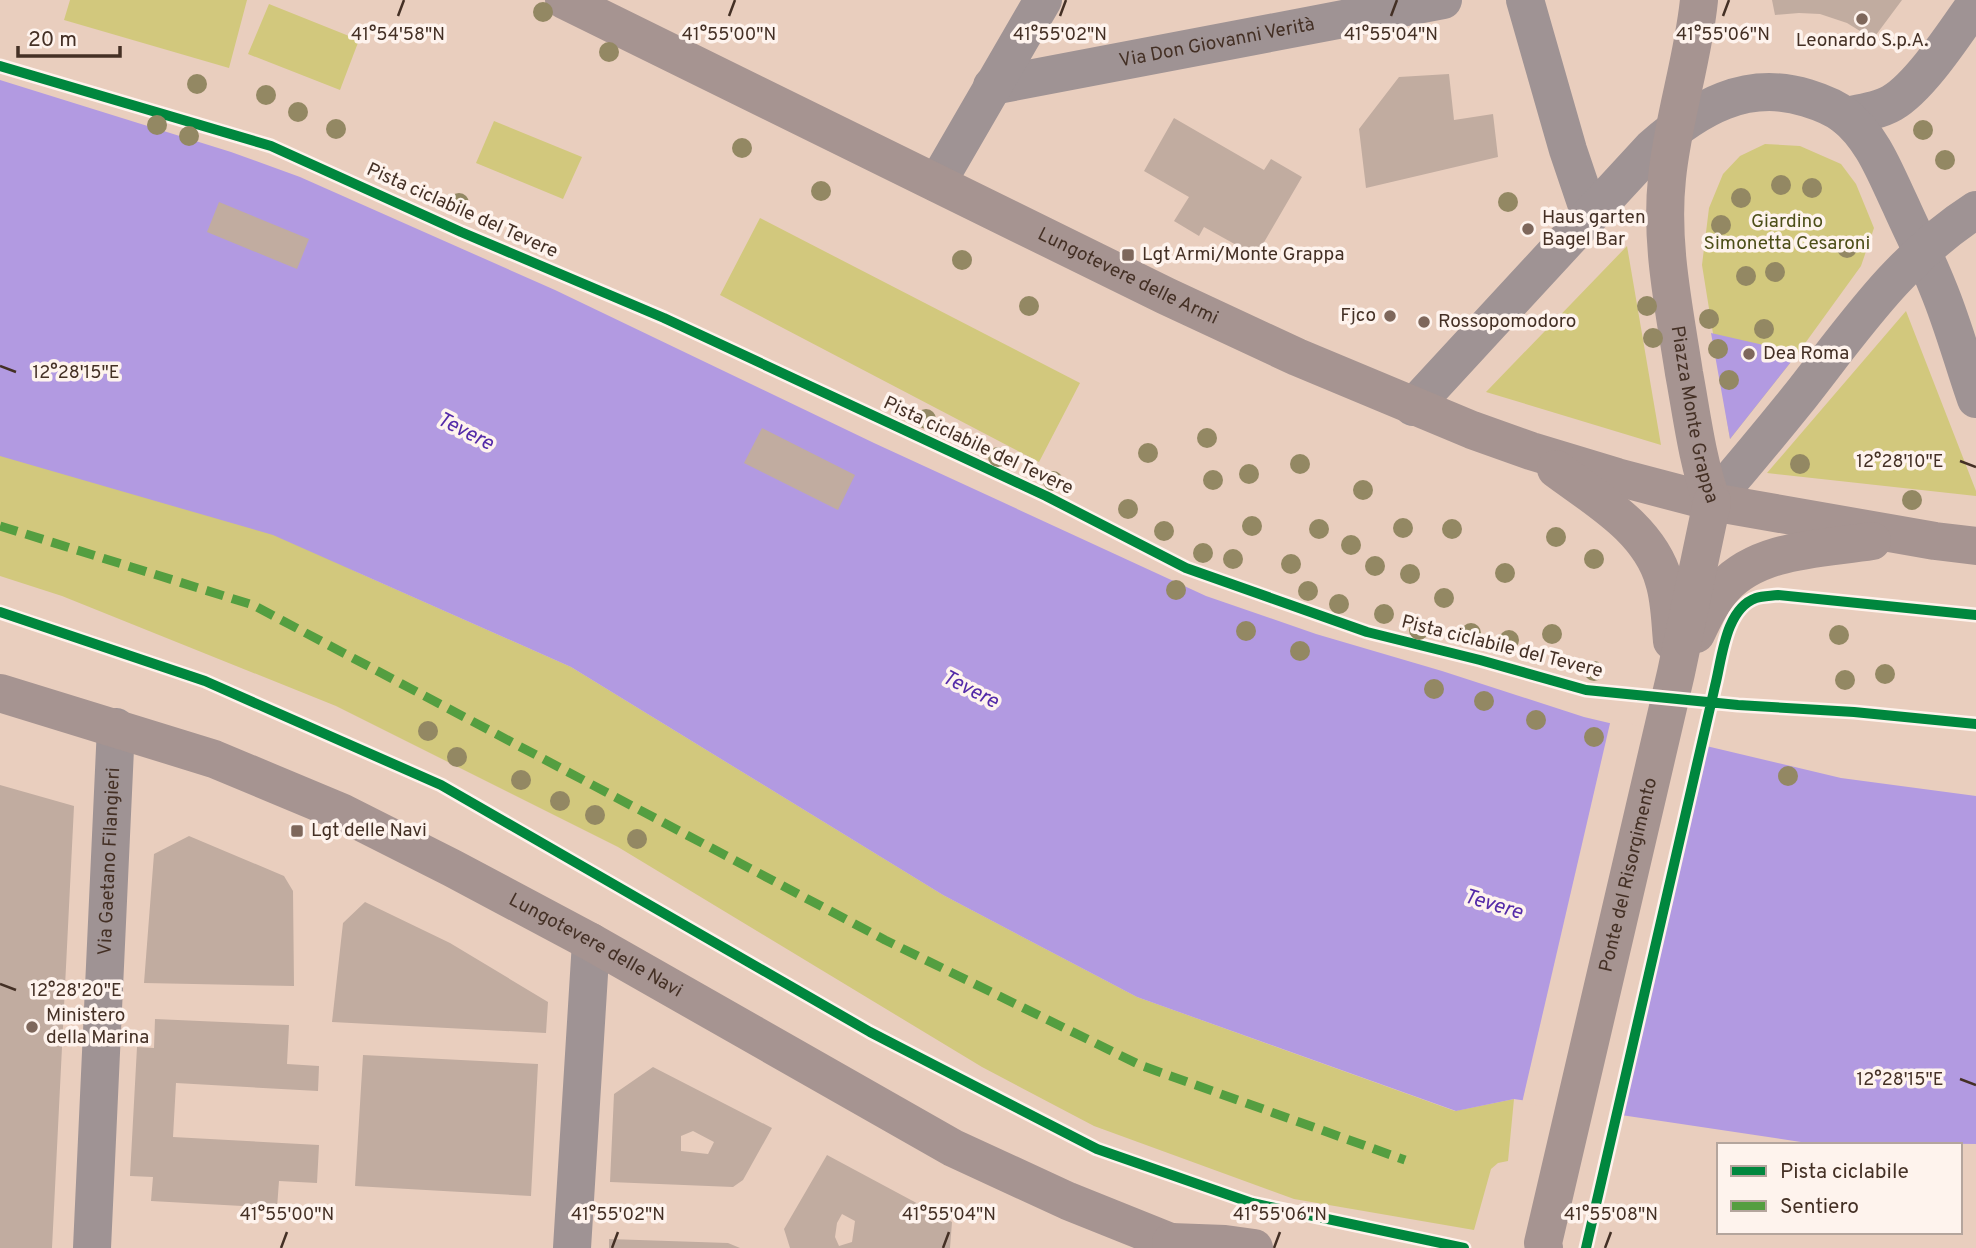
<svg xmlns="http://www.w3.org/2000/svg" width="1976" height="1248" font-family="Overpass,sans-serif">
	<rect width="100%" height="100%" fill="#e9cebe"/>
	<!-- green -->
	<path fill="#d2c87d" d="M70,0H247L229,68L64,20Z
		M269,4L359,40L340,90L248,54Z
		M494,121L582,157L563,199L476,163Z
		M1765,144L1800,146L1841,164L1856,184L1874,228L1861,266L1798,353L1730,439L1702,265L1709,208L1723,174L1740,156Z
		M760,218L1080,383L1039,462L720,295Z
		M1627,246L1661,445L1486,392Z
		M1906,311L1976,491V496L1767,473Z
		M0,398L359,573L571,667L943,895L1137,997L1455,1111L1514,1099L1508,1161L1498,1163L1491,1169L1474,1230L1294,1199L1094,1126L982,1067L618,847L336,706L62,596L0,576Z"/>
	<!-- water -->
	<path fill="#b29ae1" d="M0,80L231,152L300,177L555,290L874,443L1206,596L1316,634L1442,671L1584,717L1841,778L1976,796V1144L1801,1142L1514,1099L1456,1111L1137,997L943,895L571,667L273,535L0,456Z
		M1711,333L1798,353L1730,439Z"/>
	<!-- pier -->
	<path fill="#e9cebe" d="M1611,719L1701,741L1614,1117L1522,1103Z"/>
	<!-- building -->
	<path fill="#c1aca0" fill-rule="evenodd" d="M1772,0H1902L1873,39L1847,23L1820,14L1799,13L1775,15Z
		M1449,74L1454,120L1493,114L1498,157L1366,188L1359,129L1399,77Z
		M1174,118L1264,170L1271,159L1302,177L1256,256L1204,227L1199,236L1174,221L1189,197L1144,171Z
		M219,202L309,239L297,269L207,232Z
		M762,428L855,475L838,510L744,463Z
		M0,785L74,806L52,1248H0Z
		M189,836L284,876L293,891L294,986L144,983L154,854Z
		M365,902L450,943L548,1002L546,1033L332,1022L343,923Z
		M155,1019L289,1025L287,1064L319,1066L318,1091L176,1083L173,1137L319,1145L317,1183L279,1181L277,1208L151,1201L153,1177L130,1176L137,1047L154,1048Z
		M363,1055L538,1064L531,1196L355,1186Z
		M653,1067L772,1128L743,1180L733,1187L610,1182L614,1094ZM693,1131L714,1142L708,1154L681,1151V1136Z
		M827,1155L952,1222L950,1248H790L784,1229ZM842,1214L855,1221L852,1242L839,1246L835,1237L837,1223Z
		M609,1239L728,1243L740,1248H609Z"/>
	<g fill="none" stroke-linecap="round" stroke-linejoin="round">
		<!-- minor -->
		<g stroke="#9f9394" stroke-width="38">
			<path d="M1525,0L1568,150L1590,215"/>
			<path id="s1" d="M992,86L1443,0"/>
			<path d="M1845,116C1861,113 1878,111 1892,103C1921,86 1956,31 1976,3"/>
			<path d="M937,183L1043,0"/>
			<path d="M1413,407L1653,147C1698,108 1746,79 1807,98C1820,102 1834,107 1845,116C1873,138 1886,175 1901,206C1913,233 1927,260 1938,288C1953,324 1963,362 1976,399"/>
			<path d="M1712,502C1742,467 1772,431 1801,395C1855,326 1901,258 1976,210"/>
			<path id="s2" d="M92,1248L116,727"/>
			<path d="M572,1248L591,942"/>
		</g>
		<!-- major -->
		<g stroke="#a69491" stroke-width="38">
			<path id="s3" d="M564,0L1166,296L1297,357L1472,430L1531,451L1617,477L1712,502L1935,541L1976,546"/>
			<path id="s4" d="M1699,0C1693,60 1673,118 1667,178C1660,243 1674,308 1684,373C1692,416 1697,460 1712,502"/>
			<path d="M1556,469C1596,499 1650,529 1664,581C1670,600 1670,621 1672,641"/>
			<path d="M1696,634C1704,617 1712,600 1724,587C1760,548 1823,549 1872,541"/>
			<path id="s5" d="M0,693L214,759L341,812L452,868L591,942L953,1148L1068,1201L1185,1248"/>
			<path d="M1171,1242L1225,1244L1254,1248"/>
			<path id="s6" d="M1544,1248L1543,1243L1676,673L1712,502"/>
		</g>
		<!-- quiet -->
		<path stroke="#549e40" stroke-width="9" stroke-dasharray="18 9" stroke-linecap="butt" d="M0,526L253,605L885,940L1140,1065L1405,1160"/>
		<!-- cycleway casing -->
		<g stroke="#fef3ed" stroke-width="15">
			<path id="cycleway" d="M0,66L271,146L461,232L664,318L1046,496L1186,568L1367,632L1480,660L1586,690L1738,705L1854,712L1976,724
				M0,612L205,681L441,785L870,1032L1097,1149L1252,1203L1464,1248
				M1586,1248L1715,686C1722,659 1725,609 1756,598C1762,596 1770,596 1778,595L1976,615"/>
		</g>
		<!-- cycleway -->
		<use href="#cycleway" stroke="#00873e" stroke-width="10"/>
	</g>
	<!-- trees -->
	<g fill="#938863">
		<circle cx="543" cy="12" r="10"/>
		<circle cx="609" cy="52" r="10"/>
		<circle cx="197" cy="84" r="10"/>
		<circle cx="266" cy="95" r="10"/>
		<circle cx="298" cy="112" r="10"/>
		<circle cx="157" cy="125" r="10"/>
		<circle cx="336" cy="129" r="10"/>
		<circle cx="1923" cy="130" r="10"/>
		<circle cx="189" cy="136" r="10"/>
		<circle cx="742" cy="148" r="10"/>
		<circle cx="1945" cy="160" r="10"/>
		<circle cx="1781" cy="185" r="10"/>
		<circle cx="1812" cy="188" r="10"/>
		<circle cx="821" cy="191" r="10"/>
		<circle cx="1741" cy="198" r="10"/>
		<circle cx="1508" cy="202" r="10"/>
		<circle cx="459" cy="203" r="10"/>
		<circle cx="1721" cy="225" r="10"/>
		<circle cx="1847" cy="248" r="10"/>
		<circle cx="962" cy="260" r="10"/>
		<circle cx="1775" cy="272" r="10"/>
		<circle cx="1746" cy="276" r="10"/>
		<circle cx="1029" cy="306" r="10"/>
		<circle cx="1647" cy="306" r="10"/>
		<circle cx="1709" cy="319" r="10"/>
		<circle cx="1764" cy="329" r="10"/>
		<circle cx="1653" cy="338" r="10"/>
		<circle cx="1718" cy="349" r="10"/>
		<circle cx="1729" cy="380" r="10"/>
		<circle cx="926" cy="419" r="10"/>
		<circle cx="1207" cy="438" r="10"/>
		<circle cx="1148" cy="453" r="10"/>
		<circle cx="998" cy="457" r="10"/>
		<circle cx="1300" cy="464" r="10"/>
		<circle cx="1800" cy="464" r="10"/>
		<circle cx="1249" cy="474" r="10"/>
		<circle cx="1213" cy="480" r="10"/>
		<circle cx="1053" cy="481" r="10"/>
		<circle cx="1363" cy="490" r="10"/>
		<circle cx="1912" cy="500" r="10"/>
		<circle cx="1128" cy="509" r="10"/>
		<circle cx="1252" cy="526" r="10"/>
		<circle cx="1403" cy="528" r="10"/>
		<circle cx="1319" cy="529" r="10"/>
		<circle cx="1452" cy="529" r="10"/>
		<circle cx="1164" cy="531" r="10"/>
		<circle cx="1556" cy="537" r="10"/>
		<circle cx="1351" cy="545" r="10"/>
		<circle cx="1203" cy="553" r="10"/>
		<circle cx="1233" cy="559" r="10"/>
		<circle cx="1594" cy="559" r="10"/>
		<circle cx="1291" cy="564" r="10"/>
		<circle cx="1375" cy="566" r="10"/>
		<circle cx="1505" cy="573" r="10"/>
		<circle cx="1410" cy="574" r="10"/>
		<circle cx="1176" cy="590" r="10"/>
		<circle cx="1308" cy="591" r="10"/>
		<circle cx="1444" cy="598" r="10"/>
		<circle cx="1339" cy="604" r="10"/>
		<circle cx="1384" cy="614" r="10"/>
		<circle cx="1419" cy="630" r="10"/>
		<circle cx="1246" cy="631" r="10"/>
		<circle cx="1471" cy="633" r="10"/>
		<circle cx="1552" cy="634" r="10"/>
		<circle cx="1839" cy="635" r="10"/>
		<circle cx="1509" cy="640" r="10"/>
		<circle cx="1300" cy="651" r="10"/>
		<circle cx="1594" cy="671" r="10"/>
		<circle cx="1885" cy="674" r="10"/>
		<circle cx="1845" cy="680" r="10"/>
		<circle cx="1434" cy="689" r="10"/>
		<circle cx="1484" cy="701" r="10"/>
		<circle cx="1536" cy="720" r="10"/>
		<circle cx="428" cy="731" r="10"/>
		<circle cx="1594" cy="737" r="10"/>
		<circle cx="457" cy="757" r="10"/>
		<circle cx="1788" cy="776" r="10"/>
		<circle cx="521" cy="780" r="10"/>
		<circle cx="560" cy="801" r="10"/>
		<circle cx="595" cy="815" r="10"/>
		<circle cx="637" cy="839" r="10"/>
	</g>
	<!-- ticks -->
	<path fill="none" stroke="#443025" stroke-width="2.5" d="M398,16L404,0M729,16L735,0M1060,16L1066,0M1391,16L1397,0M1723,16L1729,0M0,366L16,372M1960,461L1976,467M0,984L16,990M1960,1079L1976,1085M281,1248L287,1232M612,1248L618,1232M943,1248L949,1232M1274,1248L1280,1232M1605,1248L1611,1232"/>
	<!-- markers -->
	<g fill="#7e675b" stroke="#fef3ed" stroke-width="2.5">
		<circle cx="1862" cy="19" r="7"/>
		<circle cx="1528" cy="229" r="7"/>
		<rect x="1121" y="248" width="14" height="14" rx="3.5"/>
		<circle cx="1390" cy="316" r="7"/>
		<circle cx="1424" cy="322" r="7"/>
		<circle cx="1749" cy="354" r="7"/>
		<rect x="290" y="824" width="14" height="14" rx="3.5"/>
		<circle cx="32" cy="1027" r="7"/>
	</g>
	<g text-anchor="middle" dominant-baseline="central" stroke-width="7" stroke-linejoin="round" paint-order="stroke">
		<!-- poi labels -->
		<g font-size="19" fill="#443025" stroke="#fef3ed" text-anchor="start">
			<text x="1862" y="41" text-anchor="middle">Leonardo S.p.A.</text>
			<text x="1542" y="218">Haus garten<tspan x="1542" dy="22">Bagel Bar</tspan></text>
			<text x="1142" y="255">Lgt Armi/Monte Grappa</text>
			<text x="1376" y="316" text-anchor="end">Fjco</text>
			<text x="1438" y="322">Rossopomodoro</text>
			<text x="1763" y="354">Dea Roma</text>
			<text x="311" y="831">Lgt delle Navi</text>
			<text x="46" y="1016">Ministero<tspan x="46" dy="22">della Marina</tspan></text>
		</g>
		<!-- street labels -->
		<g font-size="19" fill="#443025" stroke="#fef3ed">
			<text stroke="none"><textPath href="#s1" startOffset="229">Via Don Giovanni Verità</textPath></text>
			<text transform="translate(462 211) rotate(24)">Pista ciclabile del Tevere</text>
			<text stroke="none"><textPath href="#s3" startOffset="628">Lungotevere delle Armi</textPath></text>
			<text stroke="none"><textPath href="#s4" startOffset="420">Piazza Monte Grappa</textPath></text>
			<text transform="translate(978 446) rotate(25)">Pista ciclabile del Tevere</text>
			<text transform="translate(1502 647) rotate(14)">Pista ciclabile del Tevere</text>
			<text stroke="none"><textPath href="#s2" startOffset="387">Via Gaetano Filangieri</textPath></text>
			<text stroke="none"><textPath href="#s6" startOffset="383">Ponte del Risorgimento</textPath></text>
			<text stroke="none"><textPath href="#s5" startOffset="649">Lungotevere delle Navi</textPath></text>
		</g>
		<!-- park labels -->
		<g font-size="19" fill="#4d4f19" stroke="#fef3ed">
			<text x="1787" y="222">Giardino<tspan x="1787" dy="22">Simonetta Cesaroni</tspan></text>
		</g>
		<!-- water labels -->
		<g font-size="21" font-style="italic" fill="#542aa8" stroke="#fef3ed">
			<text transform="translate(465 432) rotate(27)">Tevere</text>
			<text transform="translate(970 690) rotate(27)">Tevere</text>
			<text transform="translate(1493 905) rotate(17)">Tevere</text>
		</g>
	</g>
	<g font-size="18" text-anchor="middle" fill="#443025" stroke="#fef3ed" stroke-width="7" stroke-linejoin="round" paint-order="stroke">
		<text x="398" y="40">41°54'58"N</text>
		<text x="729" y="40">41°55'00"N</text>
		<text x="1060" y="40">41°55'02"N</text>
		<text x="1391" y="40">41°55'04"N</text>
		<text x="1723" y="40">41°55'06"N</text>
		<text x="76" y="378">12°28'15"E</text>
		<text x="1900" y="467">12°28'10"E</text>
		<text x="76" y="996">12°28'20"E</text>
		<text x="1900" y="1085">12°28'15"E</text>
		<text x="287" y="1220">41°55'00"N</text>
		<text x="618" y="1220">41°55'02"N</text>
		<text x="949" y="1220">41°55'04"N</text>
		<text x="1280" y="1220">41°55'06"N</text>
		<text x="1611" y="1220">41°55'08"N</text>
	</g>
	<!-- legend -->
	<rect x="1717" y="1143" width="245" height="91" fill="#fef3ed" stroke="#b4a59d" stroke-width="2"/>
	<rect x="1731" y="1166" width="35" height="10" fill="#00873e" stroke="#b4a59d" stroke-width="2"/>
	<text x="1780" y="1178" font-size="21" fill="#443025">Pista ciclabile</text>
	<rect x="1731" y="1201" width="35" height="10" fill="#549e40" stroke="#b4a59d" stroke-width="2"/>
	<text x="1780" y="1213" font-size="21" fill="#443025">Sentiero</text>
	<!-- scale -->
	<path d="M18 46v10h102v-10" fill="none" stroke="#443025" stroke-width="3.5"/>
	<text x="28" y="46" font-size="21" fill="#443025" stroke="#fef3ed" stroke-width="5" paint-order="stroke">20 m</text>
</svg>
